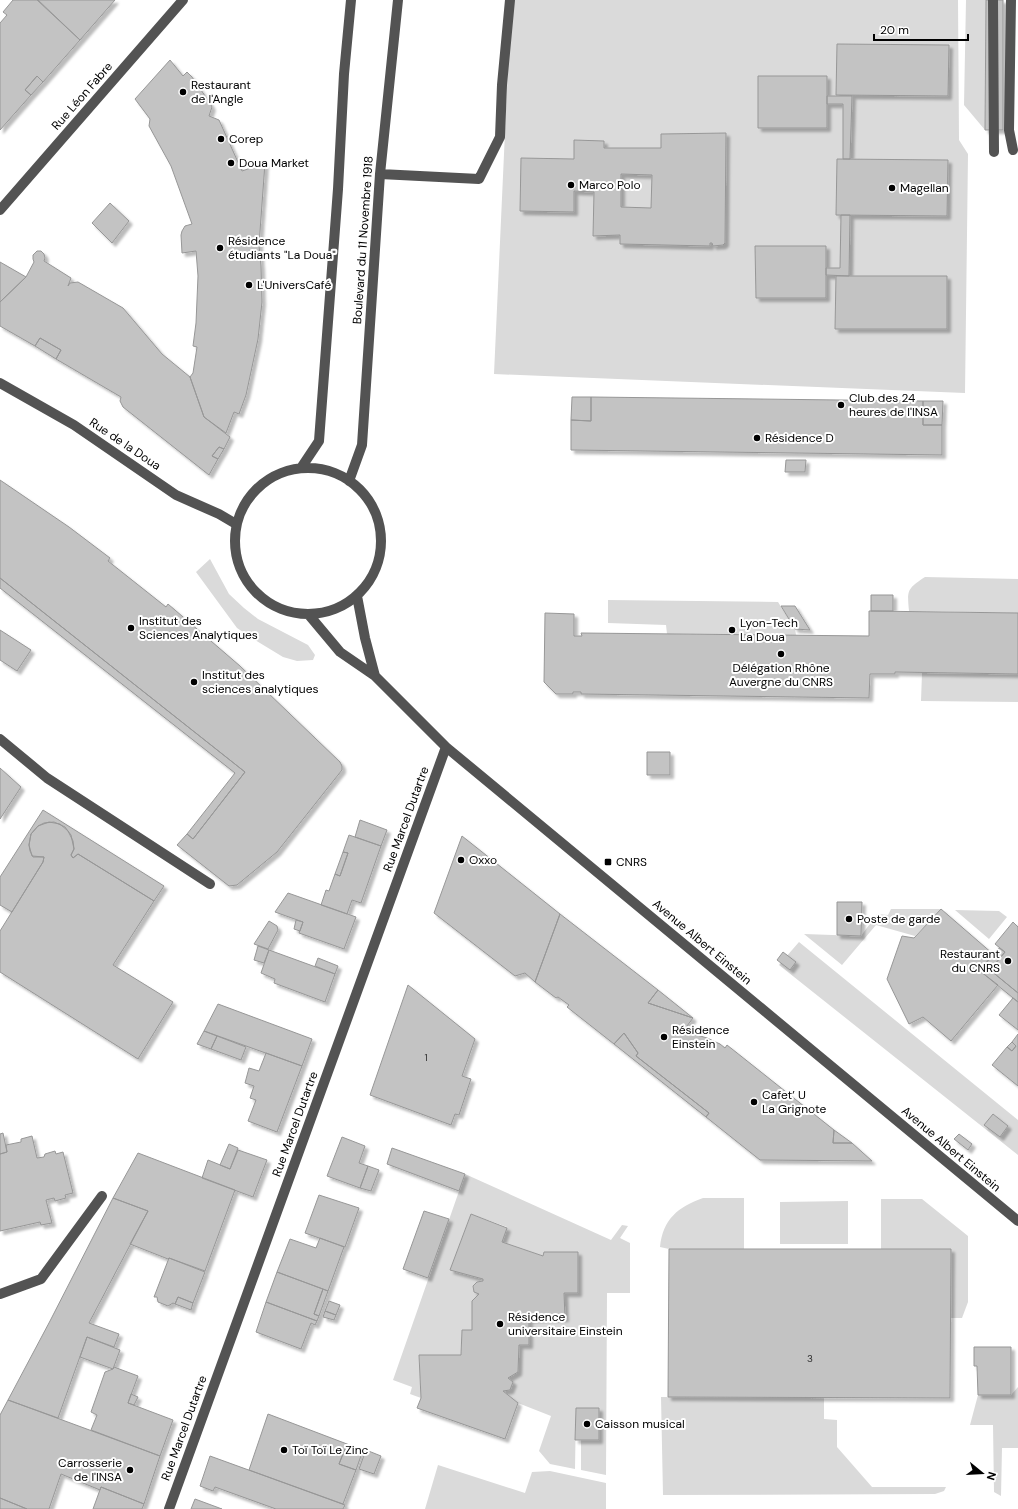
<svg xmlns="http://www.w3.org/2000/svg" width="1018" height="1509" font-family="'DM Sans',sans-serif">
	<defs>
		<filter id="shadow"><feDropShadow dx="3.5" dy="3.5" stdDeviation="1" flood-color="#0004"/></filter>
	</defs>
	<rect width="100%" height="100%" fill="#fff"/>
	<!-- green -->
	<path fill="#dadada" d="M511,0H958L959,140L968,154L965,393L494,374Z
		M966,0H986L985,130L964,105Z
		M210,559L229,594L244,608L258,619L308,645L315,655L313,660L297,661L283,657L255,640L237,628L196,572Z
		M925,577L1018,579V613L909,611C907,590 907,589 925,577Z
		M608,600L778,602L795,629L796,635L667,634L666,625L608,623Z
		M922,673L1018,674V702L921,701Z
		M891,909H941L915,936L876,925L842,965L804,934L861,936L877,914L888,915Z
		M955,910L999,911L1007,917L989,939Z
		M799,942L1018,1120V1155L779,965Z
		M465,1174L611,1240L622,1225L628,1226L620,1238L630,1243V1293H607L606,1475L581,1470V1440L599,1439V1409L576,1408L575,1469L550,1464L539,1451L551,1416L518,1403L503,1391L510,1390L513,1382L508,1378L518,1372L519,1345H529V1319L564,1318V1293H578V1252H544L543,1256L502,1242L507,1227L471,1214L451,1270L483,1279V1281L477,1282L473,1286L474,1292L479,1294L472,1301V1330H462L461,1355H419L421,1398L410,1394L412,1387L393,1380Z
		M703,1198H744V1249H669L660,1247C663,1219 678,1207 703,1198Z
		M881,1199H922L968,1236V1302L962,1318H951V1249H881Z
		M848,1201V1244H780V1202Z
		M1018,1387V1448H1002L1001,1496L994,1492L993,1425H970L978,1395H1011Z
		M661,1397L824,1398V1419L837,1420V1447L872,1487H946L944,1491L935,1494L663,1495Z
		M438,1465L525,1493L532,1472L550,1471L606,1483V1509H425Z"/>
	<!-- building -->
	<path fill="#c3c3c3" stroke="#979797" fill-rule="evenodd" filter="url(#shadow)" d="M13,0H37L80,40L43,82L37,76L25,90L31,95L0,130V23L7,15L3,12Z
		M38,0H115L80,40Z
		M986,0H1003V130H985Z
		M837,44L949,45L948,96L836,95Z
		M170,60L183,76L187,72L192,77L210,103L212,107L209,116L219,120L242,171L265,163L259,245L261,266L262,302L258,339L246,395L239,414L234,412L226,433L204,417L190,377L193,373L197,347L193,346L196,323L198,276L196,251L182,253L181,235L182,231L185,226L192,224L171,166L149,126L150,119L135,99Z
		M37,76L43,82L31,95L25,90Z
		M758,76H827V128H758Z
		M827,96H852L850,159H843V104H827Z
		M726,133L725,243L723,245L713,246L712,243H710V246L620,244V235L593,236L594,192L574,191V212L520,211L521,158L574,159V140L604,141V148H661V134ZM621,174L652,175L651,208L621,207Z
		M837,159L948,160L947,216L836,215Z
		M110,203L129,221L112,243L92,223Z
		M841,215H850L849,276L826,275V268H840Z
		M755,246H826V298H756Z
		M37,251H41L44,254L45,258L44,261L71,278L68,286L70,283L78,282L123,308L162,354L190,377L204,417L230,437L224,449L219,447L212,456L218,459L209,475L123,407L120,401L121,397L56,359L61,350L40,338L35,346L0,326V302L26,277L34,262L33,259V255Z
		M0,262L26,277L0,302Z
		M836,276H947V329H835Z
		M40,338L61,350L56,359L35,346Z
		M572,397H591V421L571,420Z
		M591,397L923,401V425H942V455L571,450V420L591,421Z
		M923,401H943L942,425H923Z
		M219,447L224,449L218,459L212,456Z
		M786,460H806L805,472H785Z
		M0,480L69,527L110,558L108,561L166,607L168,604L240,666L340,762L342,766V770L277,852L237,885L229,886L177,845L187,834L193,839L245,772L0,578Z
		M0,578L245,772L193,839L187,834L235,773L0,588Z
		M871,595H893V611H871Z
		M781,606H795L810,630L795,629Z
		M869,611L1018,613V674L895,672V674H870L869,698L581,694V692H573V694H556L544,682L545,613L574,614V636H582L581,633L869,636Z
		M0,630L31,650L17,671L0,660Z
		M647,752H670V775H647Z
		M0,768L21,787L0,819Z
		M43,810L164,886L154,901L78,854L73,858L71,855L74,849L73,841L68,831L60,824L49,822L38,826L31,834L30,839L29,845L32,856L44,857L43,862L12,912L0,905V877Z
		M360,820L387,830L381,846L355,837Z
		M54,822L65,827L71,835L74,849L71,855L73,858L78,854L154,901L113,965L173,1002L138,1059L0,972V931L43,862L44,857H33L30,851L29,845L31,834L38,826L44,823Z
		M349,835L381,846L361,903L352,900L347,914L321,905L326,890L329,891L335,874L340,876L348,853L343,852Z
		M462,836L560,914L535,982L525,973L515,976L434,913Z
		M343,852L348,853L340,876L335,874Z
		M288,893L356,917L344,949L299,933L303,922L275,912Z
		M837,902H862L861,936L837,935Z
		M941,909L993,954L980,971L998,985L951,1041L923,1017L909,1024L887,979L902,936L914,938Z
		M560,914L658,990L648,1003L693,1018L681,1034L697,1035L707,1038L720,1044L725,1048L727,1045L834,1130L833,1143H852L872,1161L760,1160L706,1117L709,1113L636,1056L638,1053L624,1033L614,1044L567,1007L569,1005L558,997L556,998L535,982Z
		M296,920L303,922L300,931L294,929Z
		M269,921L277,926L278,930L268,949L254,944Z
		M1013,922L1018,927V993L990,970L1005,952L995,944Z
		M258,946L269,950L264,963L254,960Z
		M999,948L1005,952L990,970L984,965Z
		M269,950L335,974L325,1002L274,983L275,979L261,973Z
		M783,952L796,962L790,970L777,960Z
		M318,958L338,966L335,974L315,966Z
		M984,965L1018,993V1002L980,971Z
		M408,985L475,1039L462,1076L471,1079L459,1115L455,1114L451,1125L370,1095Z
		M658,990L693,1018L648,1003Z
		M1013,998L1018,1002V1030L999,1015Z
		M218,1004L312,1039L302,1066L204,1031Z
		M204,1031L217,1036L211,1049L197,1044Z
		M624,1033L638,1053L636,1056L709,1113L706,1117L614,1044Z
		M1018,1034V1086L992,1065L1007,1047L1012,1051L1016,1046L1012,1042Z
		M217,1036L246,1047L241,1060L211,1049Z
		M1012,1042L1016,1046L1012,1051L1007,1047Z
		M266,1053L302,1066L277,1132L248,1121L256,1100L250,1098L254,1086L245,1083L249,1068L259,1071Z
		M993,1114L1008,1126L1000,1137L984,1125Z
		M834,1130L852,1143H833Z
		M3,1133L7,1152L0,1154V1134Z
		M959,1134L972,1144L968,1150L954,1139Z
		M32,1136L37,1158L44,1157L45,1154L55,1151L56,1154L63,1152L73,1193L65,1195L66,1198L55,1201L54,1198L46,1200L52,1223L41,1225L40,1222L0,1231V1154L7,1152L6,1145L21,1142V1139Z
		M342,1137L365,1146L359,1163L368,1166L360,1188L327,1176Z
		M229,1144L238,1148L230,1169L220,1165Z
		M392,1148L465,1174L459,1191L387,1164Z
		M238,1150L267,1160L253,1197L202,1178L208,1160L230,1169Z
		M138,1153L235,1190L205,1271L169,1258L168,1259L130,1244L148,1211L113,1198Z
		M368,1166L379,1170L371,1191L360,1188Z
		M319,1195L359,1208L345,1247L305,1233Z
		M113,1198L148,1211L89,1323L119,1334L114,1347L87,1337L58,1418L8,1400L50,1321Z
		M424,1211L449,1219L428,1278L403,1269Z
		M471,1214L507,1228L502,1242L543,1256L544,1252H578V1293H564L565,1318L529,1319V1345H519L518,1372L508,1378L513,1382L510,1390L503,1391L518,1403L505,1439L417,1408L421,1398L419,1355H461L462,1330H472V1301L479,1294L474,1292L473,1286L477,1282L483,1281V1279L450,1270Z
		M320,1238L344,1247L328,1291L277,1272L290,1239L316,1248Z
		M669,1249H951L950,1398L668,1397Z
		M169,1258L205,1272L193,1303L178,1297L175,1304L173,1303L168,1306L158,1302L157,1297H154Z
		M277,1272L323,1289L314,1314L319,1316L317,1321L266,1302Z
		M323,1289L328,1291L319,1316L314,1314Z
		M178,1297L193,1303L191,1310L175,1304Z
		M329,1301L340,1305L336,1315L325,1311Z
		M266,1302L317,1321L315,1325L311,1323L301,1349L256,1332Z
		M325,1311L336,1315L334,1320L323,1317Z
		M87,1337L120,1350L113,1369L80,1357Z
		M974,1347H1011V1395H978L977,1366H974Z
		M114,1367L138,1376L128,1403L173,1420L160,1456L91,1430L97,1415L91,1412L105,1372L113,1369Z
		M131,1394L138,1397L134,1405L128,1403Z
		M8,1400L160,1456L144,1504L101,1487L100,1490L61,1474L49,1509H27L0,1498V1415Z
		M576,1408H599V1440H575Z
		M268,1414L347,1444L339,1464L356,1470L343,1504L249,1470Z
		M347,1444L363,1450L356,1470L339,1464Z
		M366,1450L381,1456L374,1474L359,1469Z
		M210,1456L345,1505L343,1509H276L215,1487L213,1491L200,1486Z
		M101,1487L144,1504L142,1509H93Z
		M0,1498L27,1509H0Z
		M195,1499L222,1509H191Z"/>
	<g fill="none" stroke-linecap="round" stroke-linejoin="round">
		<!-- minor -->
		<path stroke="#535353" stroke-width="10" d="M993,0L994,152
			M1011,0L1009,130L1013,150
			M380,174L479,179L500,137L502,85L510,0
			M0,210L183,0
			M0,383L74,425L176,495L219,514L236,524
			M301,468L319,441L338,189L344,74L351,0
			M235 541a73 73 0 1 1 146 0a73 73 0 1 1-146 0Z
			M349,481L362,445L380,174L398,0
			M357,596L365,638L375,676
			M309,615L340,652L375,676L446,747L1018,1221
			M0,739L47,778L210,884
			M0,1294L41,1279L102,1196
			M169,1509L446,747"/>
	</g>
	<!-- markers -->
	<g fill="#000" stroke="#fff" stroke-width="1.5">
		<circle cx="183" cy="92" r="4"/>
		<circle cx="221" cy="139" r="4"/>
		<circle cx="231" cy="163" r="4"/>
		<circle cx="571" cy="185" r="4"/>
		<circle cx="892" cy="188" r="4"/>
		<circle cx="220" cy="248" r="4"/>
		<circle cx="249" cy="285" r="4"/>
		<circle cx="841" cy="405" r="4"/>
		<circle cx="757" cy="438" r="4"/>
		<circle cx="131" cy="628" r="4"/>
		<circle cx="732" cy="630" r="4"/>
		<circle cx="781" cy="654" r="4"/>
		<circle cx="194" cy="682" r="4"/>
		<circle cx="461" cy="860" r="4"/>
		<rect x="604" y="858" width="8" height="8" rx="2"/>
		<circle cx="849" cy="919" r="4"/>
		<circle cx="1008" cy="961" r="4"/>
		<circle cx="664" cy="1037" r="4"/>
		<circle cx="754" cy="1102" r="4"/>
		<circle cx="500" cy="1324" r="4"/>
		<circle cx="587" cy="1424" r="4"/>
		<circle cx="284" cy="1450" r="4"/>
		<circle cx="130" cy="1470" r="4"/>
	</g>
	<g text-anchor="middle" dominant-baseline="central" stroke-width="4" stroke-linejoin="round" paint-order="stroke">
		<!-- number labels -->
		<g font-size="10" fill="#313131">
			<text x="426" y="1057">1</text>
			<text x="810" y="1358">3</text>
		</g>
		<!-- poi labels -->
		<g font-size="12" fill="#000" stroke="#fff" text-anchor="start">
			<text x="191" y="85">Restaurant<tspan x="191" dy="14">de l'Angle</tspan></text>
			<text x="229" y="139">Corep</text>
			<text x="239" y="163">Doua Market</text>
			<text x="579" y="185">Marco Polo</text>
			<text x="900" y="188">Magellan</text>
			<text x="228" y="241">Résidence<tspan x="228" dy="14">étudiants "La Doua"</tspan></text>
			<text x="257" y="285">L'UniversCafé</text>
			<text x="849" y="398">Club des 24<tspan x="849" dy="14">heures de l'INSA</tspan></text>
			<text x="765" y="438">Résidence D</text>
			<text x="139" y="621">Institut des<tspan x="139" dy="14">Sciences Analytiques</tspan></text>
			<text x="740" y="623">Lyon-Tech<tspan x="740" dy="14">La Doua</tspan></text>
			<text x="781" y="668" text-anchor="middle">Délégation Rhône<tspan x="781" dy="14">Auvergne du CNRS</tspan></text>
			<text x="202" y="675">Institut des<tspan x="202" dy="14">sciences analytiques</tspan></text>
			<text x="469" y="860">Oxxo</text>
			<text x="616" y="862">CNRS</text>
			<text x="857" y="919">Poste de garde</text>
			<text x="1000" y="954" text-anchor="end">Restaurant<tspan x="1000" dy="14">du CNRS</tspan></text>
			<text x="672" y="1030">Résidence<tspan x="672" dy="14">Einstein</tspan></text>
			<text x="762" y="1095">Cafet’ U<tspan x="762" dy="14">La Grignote</tspan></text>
			<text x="508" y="1317">Résidence<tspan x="508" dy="14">universitaire Einstein</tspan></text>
			<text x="595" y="1424">Caisson musical</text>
			<text x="292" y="1450">Toï Toï Le Zinc</text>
			<text x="122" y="1463" text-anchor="end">Carrosserie<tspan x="122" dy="14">de l'INSA</tspan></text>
		</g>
		<!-- street labels -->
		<g font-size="12" fill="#000" stroke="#fff">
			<text transform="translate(82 96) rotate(-49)">Rue Léon Fabre</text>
			<text transform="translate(363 240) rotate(-86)">Boulevard du 11 Novembre 1918</text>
			<text transform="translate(125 444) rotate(34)">Rue de la Doua</text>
			<text transform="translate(406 819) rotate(-70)">Rue Marcel Dutartre</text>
			<text transform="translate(702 942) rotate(40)">Avenue Albert Einstein</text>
			<text transform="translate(295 1124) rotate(-70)">Rue Marcel Dutartre</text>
			<text transform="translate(951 1149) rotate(40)">Avenue Albert Einstein</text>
			<text transform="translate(184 1428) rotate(-70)">Rue Marcel Dutartre</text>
		</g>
	</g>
	<!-- north arrow -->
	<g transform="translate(982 1473) rotate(108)" stroke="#ffffff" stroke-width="3" paint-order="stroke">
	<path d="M0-3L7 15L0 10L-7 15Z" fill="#000000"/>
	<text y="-6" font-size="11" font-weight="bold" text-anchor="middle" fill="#000000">N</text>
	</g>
	<!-- scale -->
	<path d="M874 34v6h94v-6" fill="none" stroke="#000000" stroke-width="2"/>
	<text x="880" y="34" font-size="12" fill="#000000" stroke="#ffffff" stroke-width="3" paint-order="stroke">20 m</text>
</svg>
